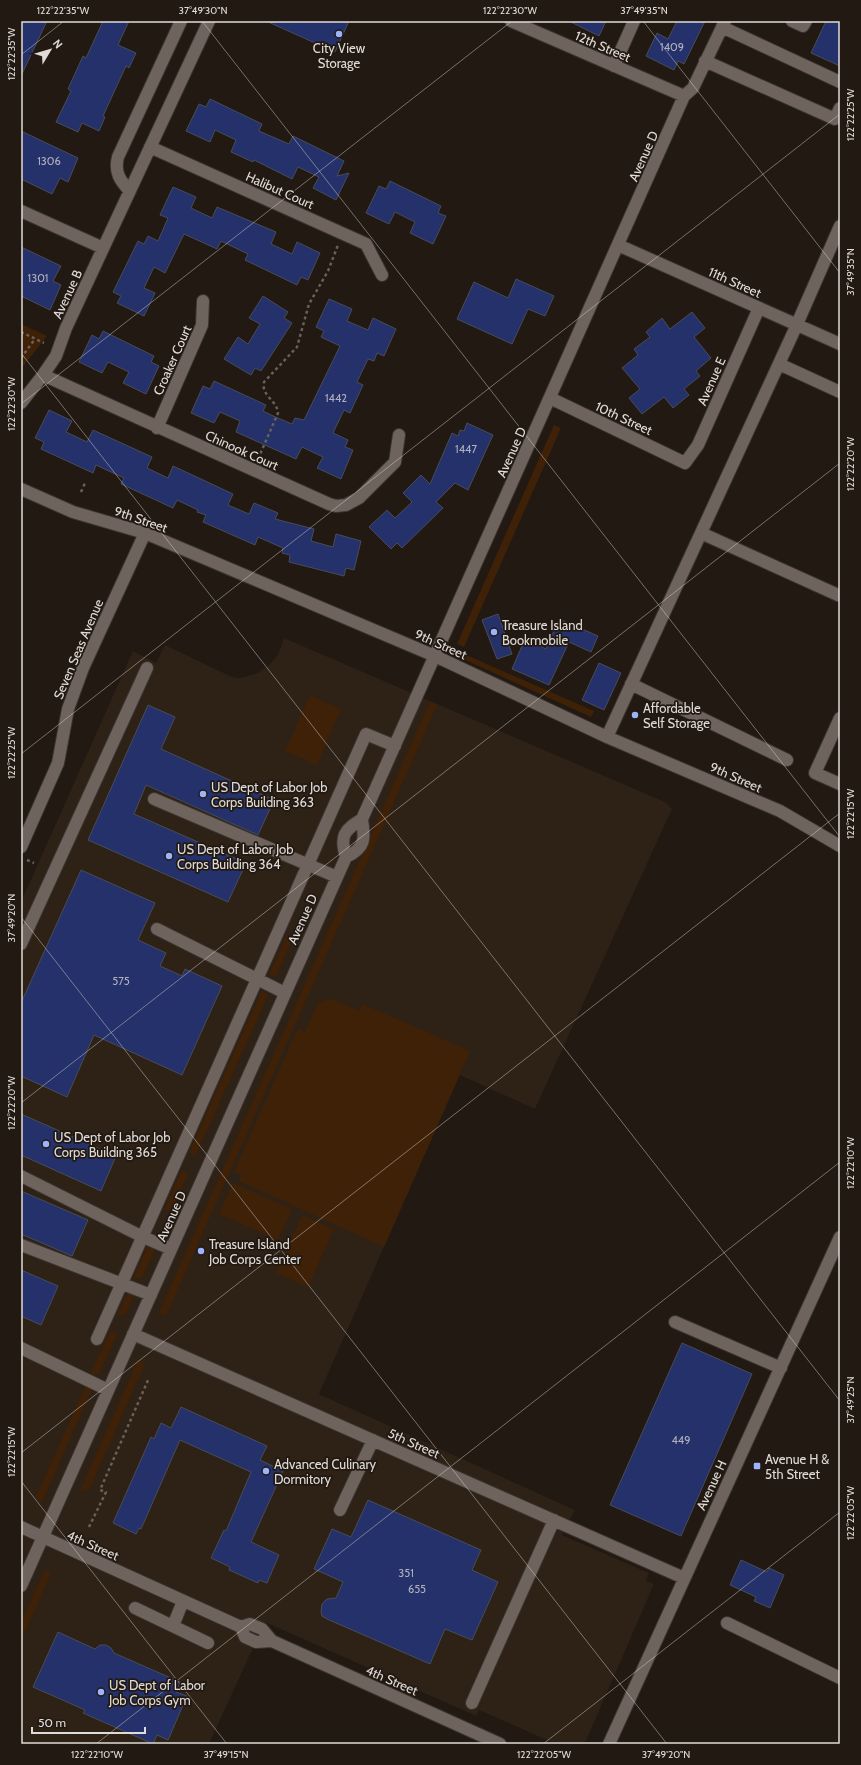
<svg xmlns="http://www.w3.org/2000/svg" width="861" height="1765" font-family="Cabin,sans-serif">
	<rect width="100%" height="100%" fill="#211912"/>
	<!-- built -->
	<path fill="#2e2116" d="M284,638L665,802L672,809L535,1109L460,1075L319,1394L575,1510L562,1535L649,1573L646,1581L654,1584L586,1741L578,1744H556L479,1710L476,1716L265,1622L209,1744H21V902L133,651L156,663L165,645L232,677L240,678L258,673L269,665L278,655Z"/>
	<!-- green -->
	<path fill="#3f2107" d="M21,324L47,336L21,369Z
		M554,425L561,428L464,647L457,644Z
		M464,654L594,711L591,717L463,659Z
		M310,695L341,709L317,765L285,751Z
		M430,702L437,705L166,1316L159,1313Z
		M287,935L292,940L276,976L269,975Z
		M262,990L268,995L196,1155L189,1153Z
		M331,999L360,1011L363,1004L470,1051L384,1247L239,1181L241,1175L234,1172L298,1028L305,1032L318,1003Z
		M182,1170L188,1174L172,1211L164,1210Z
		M233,1183L292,1209L278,1240L219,1214Z
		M302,1215L334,1229L308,1287L276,1273Z
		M149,1243L155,1250L142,1278L133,1279Z
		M130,1287L135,1294L125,1315L118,1314Z
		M111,1330L117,1334L99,1374L90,1375Z
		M138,1360L145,1363L90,1488L80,1491Z
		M87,1383L92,1389L42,1502L35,1499Z
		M45,1570L51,1573L21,1641V1622Z"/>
	<!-- building -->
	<path fill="#24316a" stroke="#494c57" d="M21,21H47L21,76Z
		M103,21H129L118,45L136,53L129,68L126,66L103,116L105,117L99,131L82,123L78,132L56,122L71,91L68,89L83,56L86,58Z
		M266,21H349L335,52Z
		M569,21H606L599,36Z
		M677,21H705L684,64L678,61L674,70L646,56L657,33L668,39Z
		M826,21H840V66L811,53Z
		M210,99L262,124L259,131L282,141L289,144L293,136L344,161L337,176L349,173L336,200L313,188L319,177L298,167L292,179L254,160L253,162L231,152L236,140L215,130L210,142L186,131L199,104L206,107Z
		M21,131L78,158L68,182L60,178L52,194L21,179Z
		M390,181L441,206L438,213L446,216L433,244L410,233L415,222L395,212L389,224L366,213L379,186L386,189Z
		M173,187L196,197L191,208L212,218L217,207L276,232L271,244L292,254L297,242L320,253L308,280L301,277L297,285L245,260L248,254L221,241L217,249L184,234L165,273L154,267L144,288L155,293L144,316L117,303L121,296L113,292L138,241L144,244L148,236L158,241L168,218L160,215Z
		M21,247L61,266L53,281L61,285L50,310L21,296Z
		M516,279L554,296L545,316L528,309L512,344L457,319L474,282L508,298Z
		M263,296L288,312L284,318L292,323L261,371L255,368L251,375L224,359L238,337L248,344L260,324L249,318Z
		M329,299L352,309L347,321L368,330L373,318L396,329L384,356L377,353L374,361L368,359L357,382L363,385L350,413L344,410L333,433L348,440L345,447L353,450L341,479L317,468L323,457L302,447L296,459L236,432L240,421L220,412L214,423L191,413L203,386L210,389L214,381L266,405L263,411L271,415L292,424L295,418L304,420L340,346L321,337L324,331L316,327Z
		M692,312L705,328L694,337L711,358L696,371L700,376L684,389L689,395L673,408L664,397L642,414L629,398L640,389L622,368L638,355L634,349L650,337L646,332L662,318L670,329Z
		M103,331L154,356L151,362L159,366L146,394L123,383L129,372L108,362L102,373L79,362L92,335L99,339Z
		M49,410L72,421L66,432L87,442L93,430L152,457L147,468L168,478L173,466L233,494L228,505L249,514L254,503L278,513L275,519L314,529L311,541L333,547L336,534L361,541L354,570L346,568L344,576L289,562L290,555L282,553L283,548L258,537L255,545L203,522L206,515L197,512L198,510L177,500L173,508L121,484L124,478L96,465L93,473L41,449L44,442L35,438Z
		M467,423L493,435L468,490L455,483L436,502L443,508L402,548L397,543L391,549L369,527L387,510L395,518L412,502L403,493L421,475L430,484L452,433L458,436L460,430L464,431Z
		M498,614L512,654L497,659L482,620Z
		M559,619L598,636L591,652L569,642L549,685L512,669L525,639L546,649Z
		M599,663L621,673L604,710L582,700Z
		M148,705L175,717L161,749L274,800L258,835L146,785L134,814L246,863L228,902L88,840Z
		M81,870L155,903L138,940L166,953L160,966L182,976L185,969L222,986L182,1075L94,1035L67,1097L21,1076V1003Z
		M21,1114L116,1156L101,1191L21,1155Z
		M21,1191L88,1220L72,1256L21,1234Z
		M21,1270L58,1286L41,1325L21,1316Z
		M682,1343L752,1374L681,1536L610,1505Z
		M181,1407L267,1446L260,1460L283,1471L251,1542L279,1555L267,1583L259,1580L258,1583L229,1570L230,1567L211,1558L224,1530L226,1531L251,1472L180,1440L141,1529L139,1528L136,1534L113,1523L151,1437L154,1439L161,1423L171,1428Z
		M368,1500L481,1550L472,1570L498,1582L472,1640L445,1629L430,1664L327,1619L322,1616L321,1612L322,1604L327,1599L336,1598L343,1582L314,1569L332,1529L351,1537Z
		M741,1560L767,1572L769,1568L784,1575L770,1608L754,1601L756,1597L730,1585Z
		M58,1632L95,1649L100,1645H106L111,1648L114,1653L180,1682L176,1692L187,1696L168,1740L157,1735L153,1744L83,1713L85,1710L33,1687Z"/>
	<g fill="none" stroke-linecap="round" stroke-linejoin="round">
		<!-- minor casing -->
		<g stroke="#3a3431" stroke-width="14">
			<path id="minor" d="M511,21L684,96
				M792,21L803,26L806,21
				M722,27L840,82
				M705,61L835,119L840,108
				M614,66L634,21
				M150,147L366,244L382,275
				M130,191C120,181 114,172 118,157L181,21
				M21,211L103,248
				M618,245L840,344
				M779,364L840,392
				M43,375L329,504L336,506L346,505L359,498L395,462L399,435
				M550,398L685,463L698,445L759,308
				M21,403L43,375L56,356L66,328L209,21
				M157,428L202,325L203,301
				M21,489L73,512L145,533L435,656L607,737L780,811L840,846
				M701,533L838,595
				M631,684L787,760
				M840,718L815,773L840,784
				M607,737L794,331L840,226
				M154,799L337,877
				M21,847L58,763L68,709L83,668L145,533
				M346,857C366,848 365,838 362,819
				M157,929L285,993
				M21,944L147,668
				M21,1176L143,1237L171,1249
				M21,1245L151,1295
				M675,1322L781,1368
				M133,1334L684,1578
				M97,1339L366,734L395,746
				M21,1348L108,1390
				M340,1510L373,1440
				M21,1527L241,1627
				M21,1586L346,857C339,835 345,830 362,819L684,96L693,88L725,21
				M135,1608L208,1643
				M727,1623L840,1678
				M250,1624L262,1629L272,1641L256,1642L245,1637L241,1627Z
				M173,1626L183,1601
				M272,1641L500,1744
				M472,1703L554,1520
				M609,1744L840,1237"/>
		</g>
		<!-- path -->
		<path stroke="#68605a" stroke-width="2.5" stroke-dasharray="3 3" stroke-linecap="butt" d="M21,332L44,343
			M21,358L35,339
			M258,459L278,413C277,400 261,396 264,382L297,347L309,304L328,271L338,245
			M81,492L85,483
			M27,860L34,863
			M89,1527L106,1492L100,1490L149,1378"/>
		<!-- minor -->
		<use href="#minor" stroke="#6f645d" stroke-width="12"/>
	</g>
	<!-- ticks -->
	<path fill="none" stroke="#e1dbd7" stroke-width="1" stroke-opacity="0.45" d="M202,21L840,837M643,21L840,273M21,55L64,21M21,353L840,1401M21,404L512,21M21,754L840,114M21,917L667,1744M21,1103L840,463M21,1453L840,813M21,1481L227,1744M96,1744L840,1162M543,1744L840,1512"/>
	<!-- markers -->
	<g fill="#9db4fd" stroke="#211912" stroke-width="1.5">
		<circle cx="339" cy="34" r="4"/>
		<circle cx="494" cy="632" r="4"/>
		<circle cx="635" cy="715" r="4"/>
		<circle cx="203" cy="794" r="4"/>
		<circle cx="169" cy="856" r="4"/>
		<circle cx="46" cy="1144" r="4"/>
		<circle cx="201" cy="1251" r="4"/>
		<rect x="753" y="1462" width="8" height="8" rx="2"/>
		<circle cx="266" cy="1471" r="4"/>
		<circle cx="101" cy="1692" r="4"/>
	</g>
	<g text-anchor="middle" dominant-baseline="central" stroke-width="3.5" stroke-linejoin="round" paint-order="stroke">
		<!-- number labels -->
		<g font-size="11" fill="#b2b0bc">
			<text x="672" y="47">1409</text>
			<text x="49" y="161">1306</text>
			<text x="38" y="278">1301</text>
			<text x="336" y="398">1442</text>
			<text x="466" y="449">1447</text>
			<text x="121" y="981">575</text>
			<text x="681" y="1440">449</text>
			<text x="406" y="1573">351</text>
			<text x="417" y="1589">655</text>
		</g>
		<!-- street labels -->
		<g font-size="13" fill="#e1dbd7" stroke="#211912">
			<text transform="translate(603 46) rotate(23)">12th Street</text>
			<text transform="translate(643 156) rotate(-66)">Avenue D</text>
			<text transform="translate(280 190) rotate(24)">Halibut Court</text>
			<text transform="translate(735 282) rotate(24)">11th Street</text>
			<text transform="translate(67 294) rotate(-65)">Avenue B</text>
			<text transform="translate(172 360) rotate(-66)">Croaker Court</text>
			<text transform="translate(711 381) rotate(-66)">Avenue E</text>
			<text transform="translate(624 418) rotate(25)">10th Street</text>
			<text transform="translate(242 450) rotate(24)">Chinook Court</text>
			<text transform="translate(511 452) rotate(-66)">Avenue D</text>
			<text transform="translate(141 519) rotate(19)">9th Street</text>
			<text transform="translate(441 644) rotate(24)">9th Street</text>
			<text transform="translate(78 649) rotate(-67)">Seven Seas Avenue</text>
			<text transform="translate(736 777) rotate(24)">9th Street</text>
			<text transform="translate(302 919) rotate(-66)">Avenue D</text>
			<text transform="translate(171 1216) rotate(-66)">Avenue D</text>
			<text transform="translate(414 1443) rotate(24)">5th Street</text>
			<text transform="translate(711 1485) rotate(-65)">Avenue H</text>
			<text transform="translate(93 1545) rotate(24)">4th Street</text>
			<text transform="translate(392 1680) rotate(24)">4th Street</text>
		</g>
		<!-- poi labels -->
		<g font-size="13" fill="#e1dbd7" stroke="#211912" text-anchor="start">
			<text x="339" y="48" text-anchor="middle">City View<tspan x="339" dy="15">Storage</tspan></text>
			<text x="502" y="625">Treasure Island<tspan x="502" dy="15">Bookmobile</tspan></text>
			<text x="643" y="708">Affordable<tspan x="643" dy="15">Self Storage</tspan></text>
			<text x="211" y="787">US Dept of Labor Job<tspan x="211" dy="15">Corps Building 363</tspan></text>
			<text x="177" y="849">US Dept of Labor Job<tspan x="177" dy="15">Corps Building 364</tspan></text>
			<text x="54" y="1137">US Dept of Labor Job<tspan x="54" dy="15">Corps Building 365</tspan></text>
			<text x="209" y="1244">Treasure Island<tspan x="209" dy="15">Job Corps Center</tspan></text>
			<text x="765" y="1459">Avenue H &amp;<tspan x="765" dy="15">5th Street</tspan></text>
			<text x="274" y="1464">Advanced Culinary<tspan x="274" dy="15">Dormitory</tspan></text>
			<text x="109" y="1685">US Dept of Labor<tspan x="109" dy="15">Job Corps Gym</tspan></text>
		</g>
	</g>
	<!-- border -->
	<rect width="861" height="1765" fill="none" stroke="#211912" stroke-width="44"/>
	<!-- north arrow -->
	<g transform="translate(50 50) rotate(52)" stroke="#211912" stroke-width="3" paint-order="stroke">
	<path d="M0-3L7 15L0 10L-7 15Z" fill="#e1dbd7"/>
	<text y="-6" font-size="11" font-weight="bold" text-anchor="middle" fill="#e1dbd7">N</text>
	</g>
	<!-- scale -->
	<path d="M32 1727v6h113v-6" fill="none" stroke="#e1dbd7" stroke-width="2"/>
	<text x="38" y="1727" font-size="12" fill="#e1dbd7" stroke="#211912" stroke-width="3" paint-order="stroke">50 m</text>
	<rect x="22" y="22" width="817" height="1721" fill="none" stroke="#e1dbd7" stroke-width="1.5"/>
	<g font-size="10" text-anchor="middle" fill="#e1dbd7">
		<text x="63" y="14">122°22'35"W</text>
		<text x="203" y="14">37°49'30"N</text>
		<text x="510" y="14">122°22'30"W</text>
		<text x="644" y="14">37°49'35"N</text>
		<text transform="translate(11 54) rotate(-90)" y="4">122°22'35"W</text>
		<text transform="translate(850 115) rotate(-90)" y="4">122°22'25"W</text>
		<text transform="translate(850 272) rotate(-90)" y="4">37°49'35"N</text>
		<text transform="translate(11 404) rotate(-90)" y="4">122°22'30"W</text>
		<text transform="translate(850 464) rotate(-90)" y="4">122°22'20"W</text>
		<text transform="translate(11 753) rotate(-90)" y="4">122°22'25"W</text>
		<text transform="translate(850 814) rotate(-90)" y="4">122°22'15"W</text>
		<text transform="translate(11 918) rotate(-90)" y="4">37°49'20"N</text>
		<text transform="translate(11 1103) rotate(-90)" y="4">122°22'20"W</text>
		<text transform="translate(850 1163) rotate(-90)" y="4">122°22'10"W</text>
		<text transform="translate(850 1400) rotate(-90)" y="4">37°49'25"N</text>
		<text transform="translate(11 1452) rotate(-90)" y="4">122°22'15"W</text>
		<text transform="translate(850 1513) rotate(-90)" y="4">122°22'05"W</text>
		<text x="97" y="1758">122°22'10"W</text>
		<text x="226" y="1758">37°49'15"N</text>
		<text x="544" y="1758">122°22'05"W</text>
		<text x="666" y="1758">37°49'20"N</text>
	</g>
</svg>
